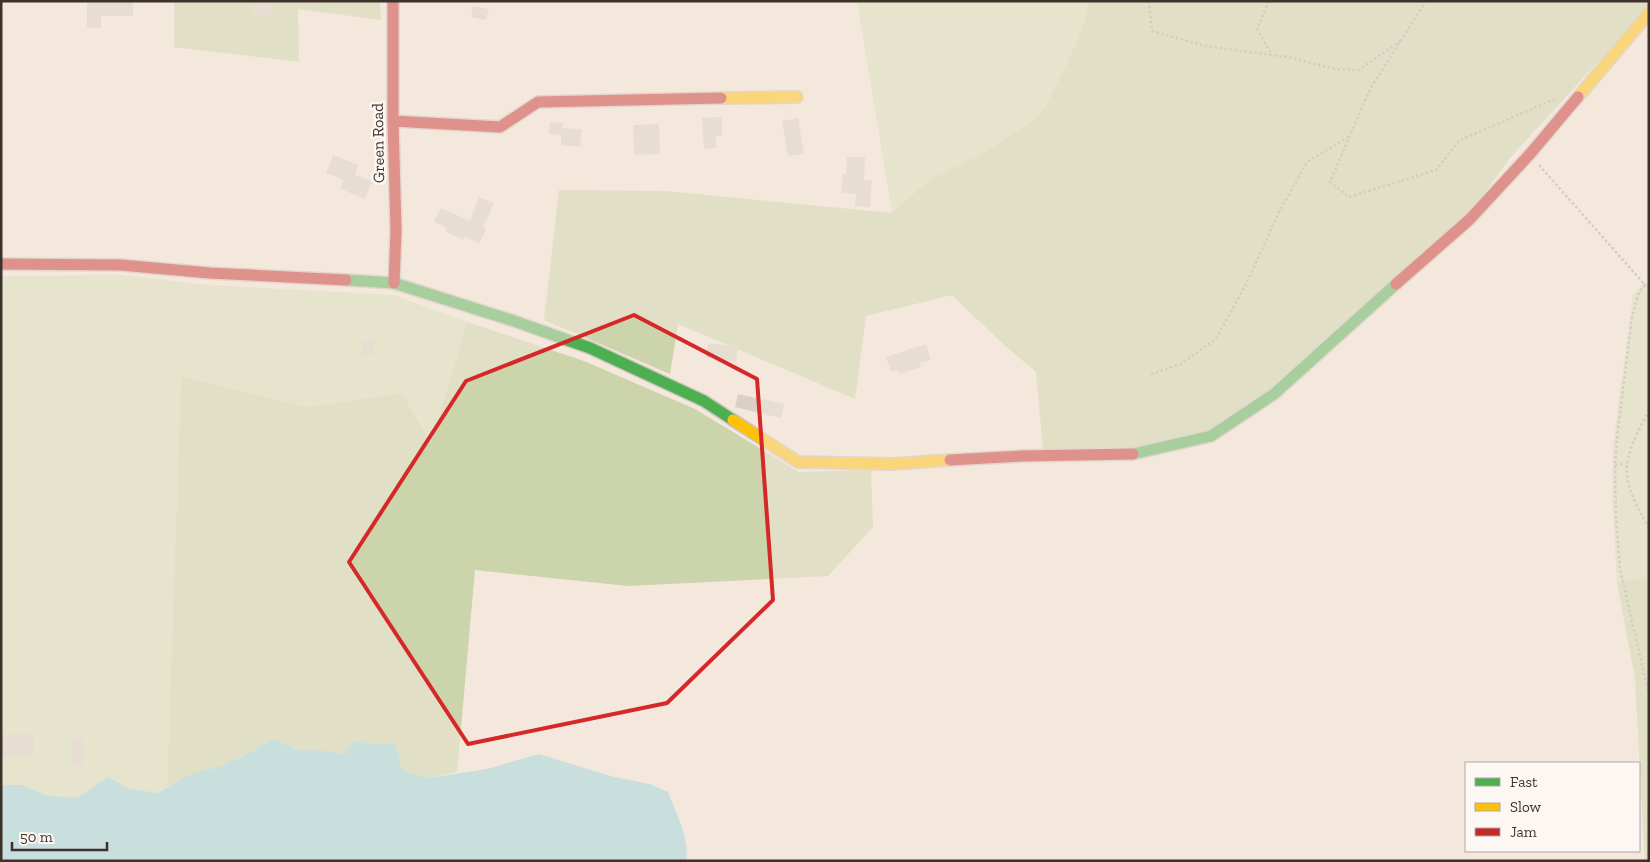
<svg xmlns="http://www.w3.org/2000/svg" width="1650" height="862" font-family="'Zilla Slab',serif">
	<rect width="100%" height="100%" fill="#f4e7dc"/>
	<!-- green -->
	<path fill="#d7dfba" d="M857,1H1090L1082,29L1067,63L1045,107L1035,120L1007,137L980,155L928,181L892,213Z
		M123,275L209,285L394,295L467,322L431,445L402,393L309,407L181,378L167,787L190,774L218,767L245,755L274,739L297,750L354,741L428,778L487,769L539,754L484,861H389L77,798L45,795L22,785H1V276Z
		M1649,282V580L1641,578L1617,583L1612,497L1613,445L1633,295L1643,283Z"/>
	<!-- forest -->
	<path fill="#cbd4aa" d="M174,1H380L381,20L298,9L299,62L174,47Z
		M1090,1H1649V6L1509,159L1446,247L1226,427L1140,450H1043L1036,372L1002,343L952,295L866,316L855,399L678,324L670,374L544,320L559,190L665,191L892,213L928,181L980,155L1007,137L1035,120L1045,107L1067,63L1082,29Z
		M467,322L584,361L695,409L799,472L871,470L873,527L828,576L628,586L475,570L457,772L428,778L403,771L395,743L372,744L354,741L345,754L325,751L297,750L274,739L245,755L218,767L190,774L167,787L181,377L309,407L402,393L431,444Z
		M1641,578L1649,580V861H1645L1635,679L1617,583Z"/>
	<!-- water -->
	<path fill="#96d6e0" d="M274,739L297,750L325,751L345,754L354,741L372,744L395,743L403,771L428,778L487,769L539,754L614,777L650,784L668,792C676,813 690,838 686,861H1V785H22L45,795L77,798L108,777L130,789L158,793L190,774L218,767L245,755Z"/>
	<!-- building -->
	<path fill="#dad0c7" d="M87,1H133V16H101V28H87Z
		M253,1H271V15H253Z
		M473,6L489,9L486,20L471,17Z
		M722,117V136H716V148L704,149L702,118Z
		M798,118L804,154L788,156L782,121Z
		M550,122L563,123L562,128L582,129L580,147L561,145V135L549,134Z
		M659,124L660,154L634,155L633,125Z
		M333,155L358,165L355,175L372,181L365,199L341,189L344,180L326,173Z
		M847,157H865L864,180H872L870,207L855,206L856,194L841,193L843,174H846Z
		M479,197L494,203L483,228L486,230L479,244L465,236L463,240L445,231L447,228L434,222L441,208L470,221Z
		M363,340H374L373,356H362Z
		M708,343L738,347L736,362L706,357Z
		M926,344L931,360L920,363L921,367L900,374L898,370L891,372L886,357Z
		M738,394L784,404L781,418L735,407Z
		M33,733L34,755L1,757V735Z
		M71,740H83L84,764H72Z"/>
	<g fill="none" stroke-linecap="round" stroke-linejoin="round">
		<!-- fast casing -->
		<g stroke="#cec3ba" stroke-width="14">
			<path id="fast" d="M346,280L394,283L514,321L590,348L704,401L733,420
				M1133,454L1211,436L1274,394L1396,284"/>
		</g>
		<!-- slow casing -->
		<g stroke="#cec3ba" stroke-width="14">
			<path id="slow" d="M1578,97L1649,13
				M721,98L797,97
				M733,420L798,462L893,464L950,460"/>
		</g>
		<!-- jam casing -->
		<g stroke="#cec3ba" stroke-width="14">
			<path id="jam" d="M393,1V121L396,230L394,283
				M393,121L500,127L538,102L721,98
				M1,264L121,265L210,273L346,280
				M1396,284L1469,220L1530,154L1578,97
				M950,460L1022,456L1133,454"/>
		</g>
		<!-- path -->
		<path stroke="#b2aba6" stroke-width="2.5" stroke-dasharray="2.5 2.5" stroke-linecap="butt" d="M1149,1L1152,31L1205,46L1287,57L1336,69L1359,70L1400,41
			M1269,1L1257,29L1272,55
			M1426,1L1370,89L1330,182L1349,197L1436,170L1460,140L1555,99
			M1539,165L1645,285L1639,292L1632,317L1617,438L1615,465L1616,518L1620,569L1649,695
			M1151,374L1181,364L1216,339L1246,284L1278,214L1307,162L1348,137
			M1649,410C1621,463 1618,475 1649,528
			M1615,465L1626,464"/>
		<!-- fast -->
		<use href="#fast" stroke="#4caf50" stroke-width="11"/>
		<!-- slow -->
		<use href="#slow" stroke="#ffc107" stroke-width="11"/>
		<!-- jam -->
		<use href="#jam" stroke="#c62828" stroke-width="11"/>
	</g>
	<!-- marked area -->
	<path d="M0 0H1650V862H0ZM634,315L757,379L773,600L667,703L468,744L349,562L466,381Z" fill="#f4e7dc" fill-opacity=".55" fill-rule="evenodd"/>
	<path fill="none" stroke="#d62828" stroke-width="4" stroke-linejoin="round" d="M634,315L757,379L773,600L667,703L468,744L349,562L466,381Z"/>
	<g text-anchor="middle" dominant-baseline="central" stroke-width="5" stroke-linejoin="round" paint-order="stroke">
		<!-- street labels -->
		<g font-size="16" fill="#3c322a" stroke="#fcf7f3">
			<text transform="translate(378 143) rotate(-91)">Green Road</text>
		</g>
	</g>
	<!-- border -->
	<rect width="1650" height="862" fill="none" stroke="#3c322a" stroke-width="5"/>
	<!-- legend -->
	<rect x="1465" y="762" width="175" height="90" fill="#fcf7f3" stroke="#afa8a3"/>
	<rect x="1475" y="778" width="25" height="8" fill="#4caf50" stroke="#afa8a3"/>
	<text x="1510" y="787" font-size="15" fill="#3c322a">Fast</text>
	<rect x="1475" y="803" width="25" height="8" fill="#ffc107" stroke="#afa8a3"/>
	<text x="1510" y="812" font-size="15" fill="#3c322a">Slow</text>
	<rect x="1475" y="828" width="25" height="8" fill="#c62828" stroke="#afa8a3"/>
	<text x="1510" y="837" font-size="15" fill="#3c322a">Jam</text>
	<!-- scale -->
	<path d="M12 842v8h95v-8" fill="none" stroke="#3c322a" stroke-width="2.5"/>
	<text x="20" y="842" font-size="15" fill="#3c322a" stroke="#fcf7f3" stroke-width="4" paint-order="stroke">50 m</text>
</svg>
